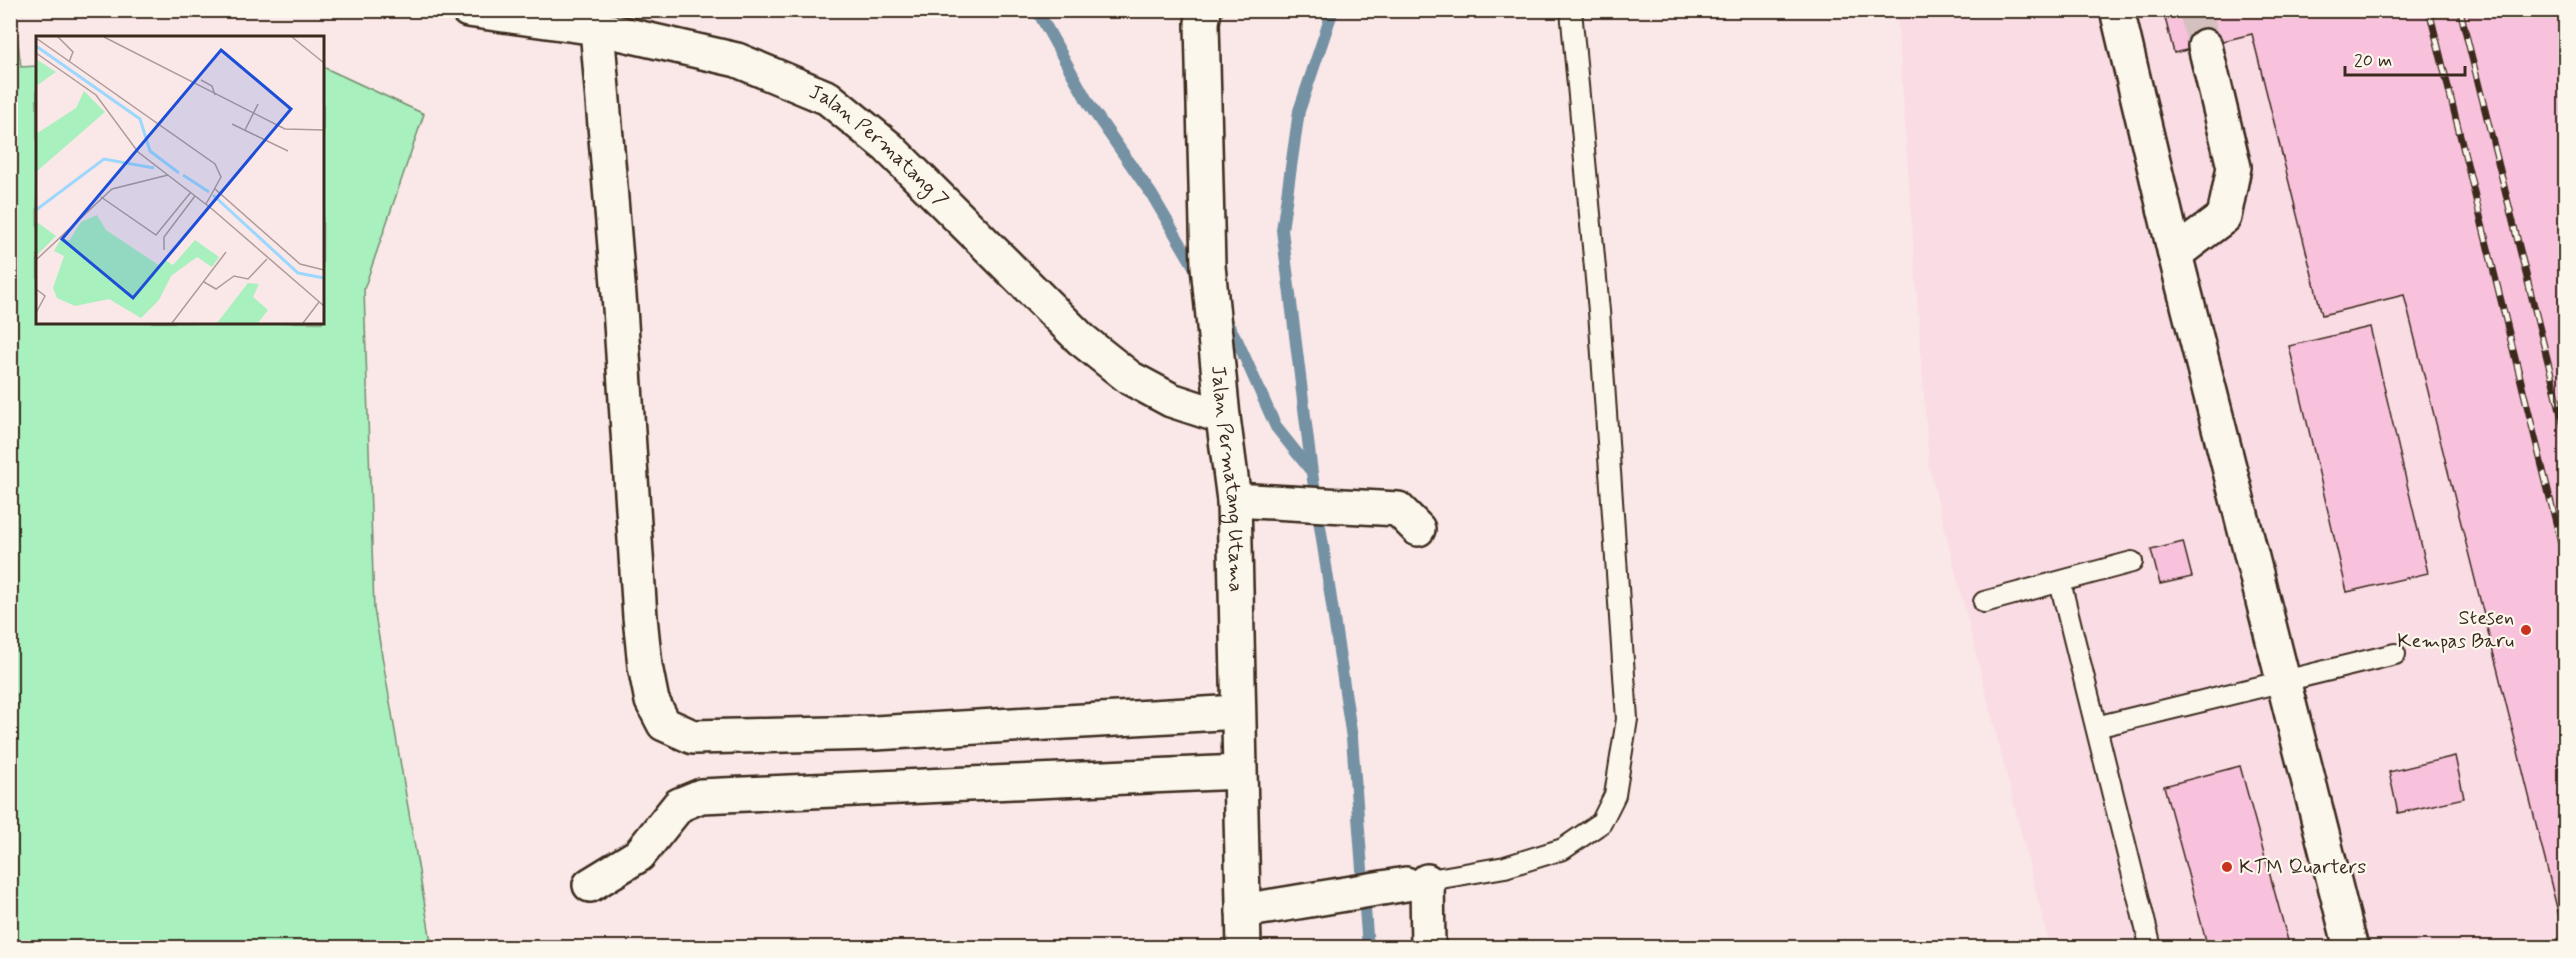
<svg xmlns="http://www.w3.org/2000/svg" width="2576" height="958" font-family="Mynerve,sans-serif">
	<rect width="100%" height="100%" fill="#fae7e7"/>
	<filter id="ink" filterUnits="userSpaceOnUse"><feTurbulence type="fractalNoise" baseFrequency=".0167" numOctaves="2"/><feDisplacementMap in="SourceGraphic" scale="12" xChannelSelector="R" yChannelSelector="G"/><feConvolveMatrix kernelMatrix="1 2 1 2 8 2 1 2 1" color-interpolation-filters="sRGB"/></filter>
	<g filter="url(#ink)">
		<!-- built -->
		<path fill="#fadce4" d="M1897,11H2565V947H2050L1929,466Z"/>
		<!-- green -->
		<path fill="#a8f0bd" stroke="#728d6e" stroke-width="1.5" d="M10,11H14L21,67L37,66L38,322H322L323,67L424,114L364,289L374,609L432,947H11Z"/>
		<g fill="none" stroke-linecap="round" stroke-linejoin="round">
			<!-- stream -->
			<path stroke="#7592a4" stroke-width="12" d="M1037,10L1090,106L1152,195L1199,275
				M1333,10L1299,111L1282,230L1312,473L1352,738L1368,948
				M1223,316L1237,340L1276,427L1312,472"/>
		</g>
		<!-- building -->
		<path fill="#f9c2dc" stroke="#3b2a1e" stroke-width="1.5" d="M2163,10H2566V944L2404,295L2322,315L2252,34L2174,53Z
			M2370,327L2428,573L2347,592L2289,346Z
			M2183,542L2192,577L2160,584L2151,550Z
			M2455,756L2464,798L2398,813L2389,772Z
			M2240,766L2290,948H2208L2164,786Z"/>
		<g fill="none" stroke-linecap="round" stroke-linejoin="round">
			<!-- street-tunnel -->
			<path stroke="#d4c1bf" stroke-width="33" stroke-dasharray="33 16" stroke-linecap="butt" d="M2195,10L2205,46"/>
			<!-- lane casing -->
			<g stroke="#3b2a1e" stroke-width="24">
				<path id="lane" d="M2060,582L2151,948
					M1984,602L2132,562
					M2096,727L2395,654
					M1418,882L1505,867L1563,849L1601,823L1615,795L1627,719L1599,311L1571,10"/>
			</g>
			<!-- street casing -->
			<g stroke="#3b2a1e" stroke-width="38">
				<g id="street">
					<path id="s1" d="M468,10L597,28L737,60L828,98L888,147L1081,339L1130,378L1171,400L1223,417"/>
					<path d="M2117,10L2175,254L2351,948"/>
					<path d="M597,28L620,308L640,617L645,666L652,701L664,724L693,737L875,733L1238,712"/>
					<path d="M2175,254L2224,217L2234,167L2205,46"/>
					<path d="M1234,500L1398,509L1418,529"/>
					<path d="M1427,881L1428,948"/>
					<path d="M590,885L639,855L679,805L701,796L1239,772"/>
					<path d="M1243,911L1406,884"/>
				</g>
			</g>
			<!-- secondary casing -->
			<g stroke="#3b2a1e" stroke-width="38">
				<g id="secondary">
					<path id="s2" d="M1204,10L1202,23L1208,266L1223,417L1234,500L1244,948"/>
				</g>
			</g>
			<!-- lane -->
			<use href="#lane" stroke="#fbf7ec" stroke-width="20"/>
			<!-- street -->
			<use href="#street" stroke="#fbf7ec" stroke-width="33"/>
			<!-- secondary -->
			<use href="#secondary" stroke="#fbf7ec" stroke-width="33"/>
			<!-- rail casing -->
			<g stroke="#3b2a1e" stroke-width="7">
				<path id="rail" d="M2429,10L2566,563
					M2460,10L2566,434"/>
			</g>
			<!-- rail -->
			<use href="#rail" stroke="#fbf7ec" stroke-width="4.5" stroke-dasharray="14" stroke-linecap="butt"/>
		</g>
	</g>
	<!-- markers -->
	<g fill="#c8321e" stroke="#fbf7ec" stroke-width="2">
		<circle cx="2526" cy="630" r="6"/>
		<circle cx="2227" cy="867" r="6"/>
	</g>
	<g text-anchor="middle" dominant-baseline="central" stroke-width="4.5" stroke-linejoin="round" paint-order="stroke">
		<!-- street labels -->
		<g font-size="20" fill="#3b2a1e" stroke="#fbf7ec">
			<text stroke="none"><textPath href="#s1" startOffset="442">Jalan Permatang 7</textPath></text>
			<text stroke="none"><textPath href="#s2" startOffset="470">Jalan Permatang Utama</textPath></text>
		</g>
		<!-- poi labels -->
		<g font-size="20" fill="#3b2a1e" stroke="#fbf7ec" text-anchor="end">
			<text x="2514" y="618">Stesen<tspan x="2514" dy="23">Kempas Baru</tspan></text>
			<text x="2239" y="867" text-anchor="start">KTM Quarters</text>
		</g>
	</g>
	<!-- overview -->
	<g transform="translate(36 36)">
		<rect width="288" height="288" fill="#fae7e7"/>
		<path d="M0,23L20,36L0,50ZM48,55L69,76L0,136V98L40,72ZM61,179L70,194L124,230L129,224L137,229L159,204L183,221L176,231L161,221L135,240L123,264L105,282L73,263L39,270L21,262L17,252L28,220L18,215L26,201L33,205L45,186ZM1,186L20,200L0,220V186ZM212,247L223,248L217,261L232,274L222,287H181Z" fill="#a8f0bd"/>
		<path fill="none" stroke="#9cd7fd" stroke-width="3" d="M0,10L104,83L114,115L143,137M147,139L173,156M177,159L262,237L288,242M0,174L68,123L118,132"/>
		<path fill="none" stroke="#ae9b97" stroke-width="1.5" d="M22,1L37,16L33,26M68,1L249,93L288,94M256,1L288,27M0,2L179,128L185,141L170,168M0,17L60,59L102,116L176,173L288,270M165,44L176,50L179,59M196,88L252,115M209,94L222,68M179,153L264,228L288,234M65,161L120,199L155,156M128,214V201L159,160M0,224L76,153L132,139M168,246L180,253L198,240L212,243L231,223M0,253L9,260L0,277M136,287L190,216M267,287L283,266"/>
		<path fill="#1d4ed8" fill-opacity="0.15" stroke="#1d4ed8" stroke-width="3" d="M185,14L255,73L97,262L26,203Z"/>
		<rect width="288" height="288" fill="none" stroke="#3b2a1e" stroke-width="3"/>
	</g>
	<!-- margin -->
	<rect width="2576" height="958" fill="none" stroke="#fbf7ec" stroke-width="36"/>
	<rect x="18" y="18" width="2540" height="922" fill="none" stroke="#3b2a1e" stroke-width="2" filter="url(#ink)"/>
	<!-- scale -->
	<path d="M2345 66v9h120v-9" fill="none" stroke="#3b2a1e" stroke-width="3"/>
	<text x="2354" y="66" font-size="18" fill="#3b2a1e" stroke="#fbf7ec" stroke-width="4.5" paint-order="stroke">20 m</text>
</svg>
